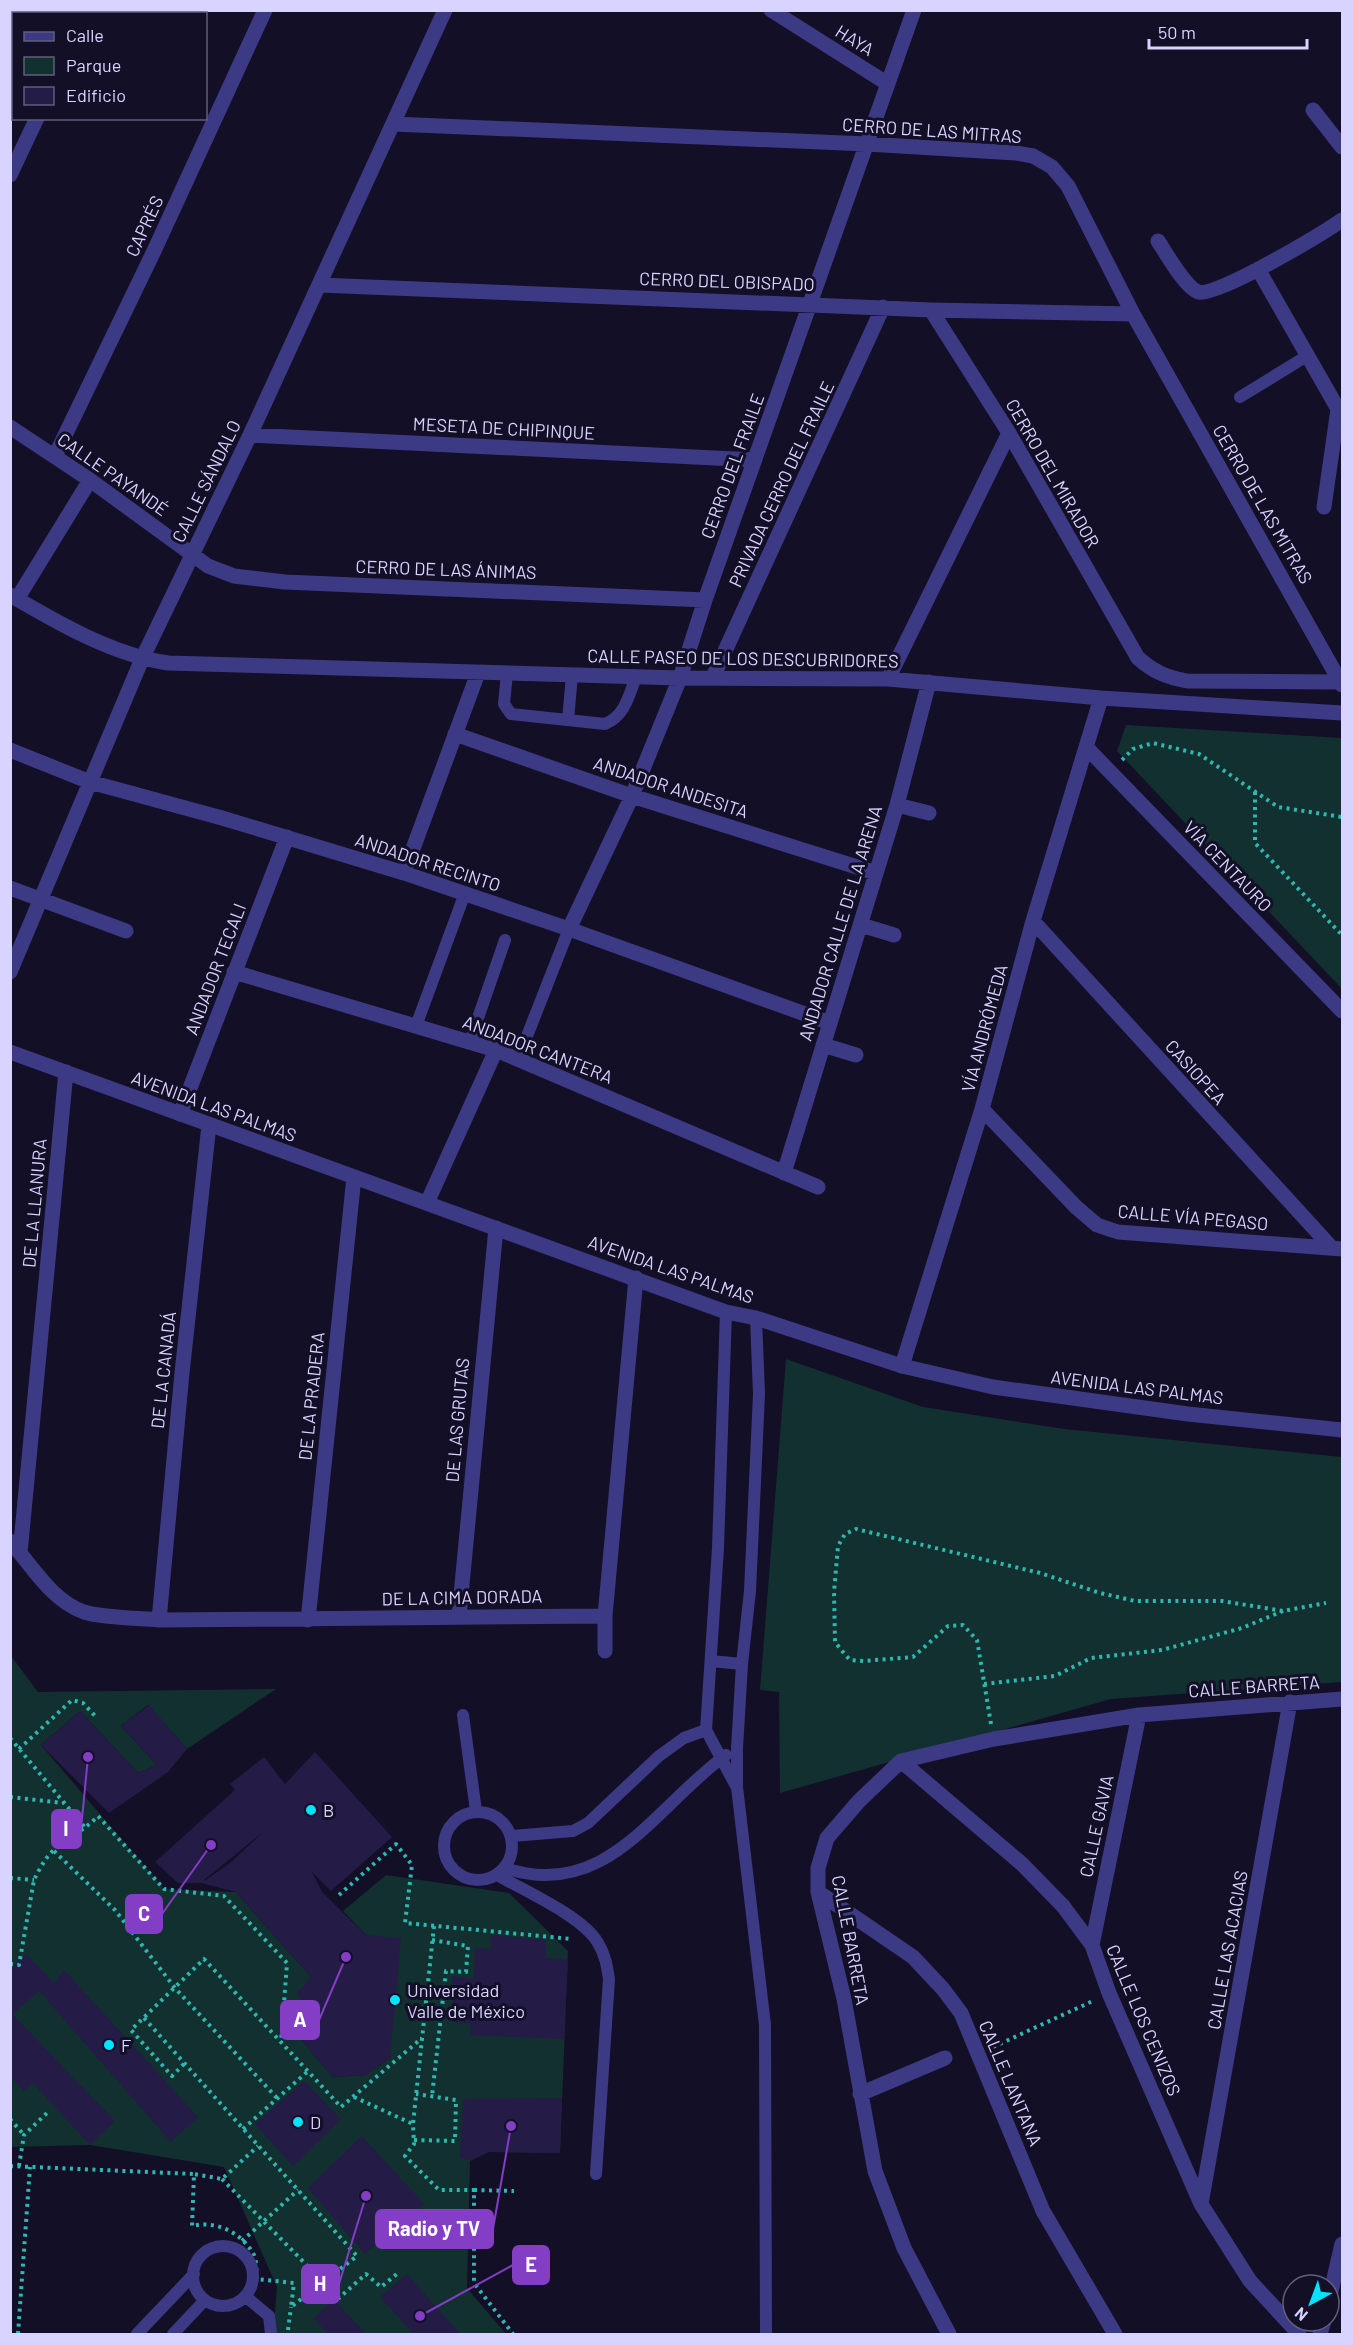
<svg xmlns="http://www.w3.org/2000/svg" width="1353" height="2345" font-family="Barlow,sans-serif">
	<rect width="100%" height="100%" fill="#130f26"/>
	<!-- green -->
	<path fill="#12302f" d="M1126,725L1342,738V989L1117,751Z
		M786,1359L923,1407L1064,1429L1342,1457V1682L1111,1699L780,1793L779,1692L760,1690Z
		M11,1656L38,1692L276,1689L187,1749L148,1705L121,1726L157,1765L138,1773L80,1711L41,1745L164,1889L236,1892L311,1977L298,1994L313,2012L293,2030L333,2077L365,2075L390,2058L366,1935L343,1911L386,1875L509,1893L568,1951L560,2153L489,2152L470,2161L467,2288L506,2334H273L277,2287L224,2167L90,2145L11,2147Z"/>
	<!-- building -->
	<path fill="#241b47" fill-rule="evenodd" d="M149,1705L187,1749L168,1772L109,1813L41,1745L80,1711L138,1773L157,1765L121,1726Z
		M315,1752L392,1837L331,1891L312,1872L322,1892L366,1935L401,1938L390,2058L365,2075L333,2077L293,2030L313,2012L297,1994L311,1977L236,1892L201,1883H178L155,1862L235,1790L230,1784L264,1757L285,1784ZM262,1833L230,1863L204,1881V1880Z
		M491,1935L546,1940V1958L568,1960L564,2039L470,2035V2023L452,2022V1976L474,1979L475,1949L491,1948Z
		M26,1954L54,1983L64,1970L198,2117L171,2142L39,1991L12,2014L115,2121L90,2145L33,2083L24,2091L10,2076V1969Z
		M304,2081L341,2119L293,2166L255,2124Z
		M562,2098L560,2153L489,2152L470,2160L460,2158L463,2099Z
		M362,2136L424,2204L365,2254L308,2188Z
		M407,2274L460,2334H414L380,2297Z
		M334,2300L366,2334H328L314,2318Z"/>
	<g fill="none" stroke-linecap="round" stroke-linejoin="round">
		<!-- path -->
		<path stroke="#2fb8b0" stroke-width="4" stroke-dasharray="3 4.5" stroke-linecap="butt" d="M1122,760L1133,749L1153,743L1199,754L1278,807L1342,817
			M1255,792V843L1342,935
			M984,1684L1055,1676L1091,1658L1162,1650L1242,1628L1283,1611
			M991,1724L977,1640L963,1625L948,1626L913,1657L864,1661L850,1660L843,1652L835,1642L834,1592L838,1546L845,1534L856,1529L1040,1573L1100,1593L1135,1601H1222L1283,1611L1326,1603
			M10,1738L86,1829
			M19,1749L72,1700L83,1703L96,1717
			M10,1797L63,1803
			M54,1851L115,1910L175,1988L277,2098
			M10,1878L34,1880
			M339,1895L396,1844L412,1865L405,1923L572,1939
			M434,1926L413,2124L414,2144L405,2156L439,2190H474V2283L513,2334
			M432,1940L468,1946L466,1972L446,1971L432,2096
			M10,1964L19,1965L34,1880C38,1872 43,1862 49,1855C63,1839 83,1832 98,1816L164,1889L224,1896L287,1963L281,2043
			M144,2018L357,2256L291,2307L294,2283L257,2279C256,2271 257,2262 254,2255C242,2233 217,2220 192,2226L194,2174L222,2179L258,2146
			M993,2047L1095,2000
			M184,2064L172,2076L131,2030L204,1959L341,2107L422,2038
			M354,2097L413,2124
			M10,2119L24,2135
			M243,2129L307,2072
			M414,2140L455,2141L456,2100L416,2094
			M10,2166L194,2174
			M19,2166L24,2135L48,2112
			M222,2179L339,2298L366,2274L381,2287L398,2273
			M474,2190L514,2191
			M242,2241L298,2190
			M288,2330L291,2307
			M18,2334L30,2167"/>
		<!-- service -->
		<path stroke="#3d3a85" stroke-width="12" d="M1240,397L1307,356
			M507,673L504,704L511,714L605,724C625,716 629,695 636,677
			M568,720L572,675
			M416,1026L465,893
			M470,1041L505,940
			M518,1059L569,929
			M726,1312L718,1548L706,1730L736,1786
			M756,1318L759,1394L750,1591L742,1664L737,1748V1787L765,2025L766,2334
			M711,1661L742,1664
			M463,1715L476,1811
			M444 1846a34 34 0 1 1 68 0a34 34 0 1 1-68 0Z
			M512,1836L573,1831L588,1823L659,1756L684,1738L706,1730
			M505,1868C607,1902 655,1806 726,1755
			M497,1875C523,1890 584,1917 598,1943C605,1954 607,1966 609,1979L596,2174
			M193 2276a30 30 0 1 1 60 0a30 30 0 1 1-60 0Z
			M245,2296L269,2316L271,2334
			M137,2334L194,2274
			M173,2334L205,2300"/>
		<!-- minor -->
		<path stroke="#3d3a85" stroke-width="15" d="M771,10L888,84
			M85,14L87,10
			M1313,110L1342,147
			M393,124L867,144L1016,153L1033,156L1052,167L1068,186L1133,314L1342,685
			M10,175L37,118
			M1158,241C1166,253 1185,287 1198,292C1216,298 1323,233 1342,220
			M1258,269L1338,409L1324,507
			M319,285L931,310L1133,314
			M931,310L1009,433L1138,658C1154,672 1166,677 1187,681L1341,682
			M10,427L90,480L208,566L234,576L285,582L705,600
			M250,435L755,460
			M55,456L154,251L265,10
			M10,595C58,623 113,655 168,663L680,678L888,679L1101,698L1342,713
			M17,599L90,480
			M713,677L883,307
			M888,679L1009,433
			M455,734L632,796L876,873
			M1086,747L1342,1011
			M10,750L90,782L222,818L404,873L569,929L830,1023
			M897,805L929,813
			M404,873L478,673
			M10,888L126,931
			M1033,921L1332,1248
			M861,925L894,935
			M569,929L632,796L680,678L705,600L914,10
			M10,972L142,659L250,435L445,10
			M234,972L496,1050L818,1187
			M823,1045L856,1055
			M982,1109L1076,1207L1097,1225L1118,1232L1342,1249
			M180,1114L287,837
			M784,1173L897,805L929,682
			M427,1203L496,1050
			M902,1366L982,1109L1033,921L1101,698
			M10,1541C32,1566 52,1601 84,1612C103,1618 138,1618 159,1620L605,1616
			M20,1553L66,1072
			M459,1616L496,1228
			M159,1620L182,1373L209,1125
			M308,1620L354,1177
			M605,1651V1616L636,1278
			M901,1761L1022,1864L1063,1906L1092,1945L1109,1993L1201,2204L1250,2281L1299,2334
			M818,1892L913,1957L943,1989L961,2013L1043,2211L1115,2334
			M1092,1945L1139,1715
			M860,2094L945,2058
			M1201,2204L1290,1702
			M1329,2300L1342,2244
			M949,2334L904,2248L875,2171L844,1999L818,1892V1868L827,1838L859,1801L901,1761L994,1739L1139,1715L1342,1699
			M1320,2334L1324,2321"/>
		<!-- tertiary -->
		<path stroke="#3d3a85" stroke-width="15" d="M10,1052L726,1312L756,1318L902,1366L993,1387L1188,1414L1342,1430"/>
	</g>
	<!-- markers -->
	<g fill="#00e5ff" stroke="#130f26" stroke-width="2">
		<circle cx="311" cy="1810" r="6"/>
		<circle cx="395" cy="2000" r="6"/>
		<circle cx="109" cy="2045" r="6"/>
		<circle cx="298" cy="2122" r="6"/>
	</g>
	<g text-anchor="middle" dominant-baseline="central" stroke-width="6" stroke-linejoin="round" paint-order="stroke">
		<!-- street labels -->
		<g font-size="18" fill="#d9d4ff" stroke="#130f26">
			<text transform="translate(855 40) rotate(32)">HAYA</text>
			<text transform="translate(932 130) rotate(4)">CERRO DE LAS MITRAS</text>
			<text transform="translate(144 226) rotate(-65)">CAPRÉS</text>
			<text transform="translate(727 281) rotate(2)">CERRO DEL OBISPADO</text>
			<text transform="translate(504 428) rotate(3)">MESETA DE CHIPINQUE</text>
			<text transform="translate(732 466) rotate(-70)">CERRO DEL FRAILE</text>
			<text transform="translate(1053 473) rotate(60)">CERRO DEL MIRADOR</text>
			<text transform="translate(113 474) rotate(35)">CALLE PAYANDÉ</text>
			<text transform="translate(206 481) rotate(-64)">CALLE SÁNDALO</text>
			<text transform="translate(781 484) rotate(-65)">PRIVADA CERRO DEL FRAILE</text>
			<text transform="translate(1263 504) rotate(60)">CERRO DE LAS MITRAS</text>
			<text transform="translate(446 569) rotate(2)">CERRO DE LAS ÁNIMAS</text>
			<text transform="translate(743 658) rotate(1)">CALLE PASEO DE LOS DESCUBRIDORES</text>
			<text transform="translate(671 787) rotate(18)">ANDADOR ANDESITA</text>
			<text transform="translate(428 862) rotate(18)">ANDADOR RECINTO</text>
			<text transform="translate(1228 866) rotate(46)">VÍA CENTAURO</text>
			<text transform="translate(840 923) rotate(-73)">ANDADOR CALLE DE LA ARENA</text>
			<text transform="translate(215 969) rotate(-69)">ANDADOR TECALI</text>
			<text transform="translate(984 1028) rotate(-75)">VÍA ANDRÓMEDA</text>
			<text transform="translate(538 1049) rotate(21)">ANDADOR CANTERA</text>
			<text transform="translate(1196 1072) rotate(48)">CASIOPEA</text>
			<text transform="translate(214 1106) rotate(20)">AVENIDA LAS PALMAS</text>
			<text transform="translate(34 1203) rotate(-85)">DE LA LLANURA</text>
			<text transform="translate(1193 1217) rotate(5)">CALLE VÍA PEGASO</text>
			<text transform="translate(671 1269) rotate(19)">AVENIDA LAS PALMAS</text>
			<text transform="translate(163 1370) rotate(-84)">DE LA CANADÁ</text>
			<text transform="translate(1137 1387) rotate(7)">AVENIDA LAS PALMAS</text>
			<text transform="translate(311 1396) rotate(-84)">DE LA PRADERA</text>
			<text transform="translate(457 1420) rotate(-85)">DE LAS GRUTAS</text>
			<text transform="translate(462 1597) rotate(-1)">DE LA CIMA DORADA</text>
			<text transform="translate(1254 1686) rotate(-4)">CALLE BARRETA</text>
			<text transform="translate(1096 1826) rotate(-78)">CALLE GAVIA</text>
			<text transform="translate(851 1940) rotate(79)">CALLE BARRETA</text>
			<text transform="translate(1227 1950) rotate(-80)">CALLE LAS ACACIAS</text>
			<text transform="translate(1144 2020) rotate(67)">CALLE LOS CENIZOS</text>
			<text transform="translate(1011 2083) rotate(67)">CALLE LANTANA</text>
		</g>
		<!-- poi labels -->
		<g font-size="18" fill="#d9d4ff" stroke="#130f26" text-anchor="start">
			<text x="323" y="1810">B</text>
			<text x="407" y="1990">Universidad<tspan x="407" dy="21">Valle de México</tspan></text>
			<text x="121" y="2045">F</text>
			<text x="310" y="2122">D</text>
		</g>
	</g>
	<!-- callouts -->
	<path fill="none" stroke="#843dc5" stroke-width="2" d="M88 1757L81 1829M211 1845L162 1914M346 1957L319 2020M511 2126L493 2229M420 2316L513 2265M366 2196L339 2284"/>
	<g fill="#843dc5" stroke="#130f26" stroke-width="2">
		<circle cx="88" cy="1757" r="6"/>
		<circle cx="211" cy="1845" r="6"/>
		<circle cx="346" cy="1957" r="6"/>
		<circle cx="511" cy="2126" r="6"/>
		<circle cx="420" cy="2316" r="6"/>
		<circle cx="366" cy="2196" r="6"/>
	</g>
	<g fill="#843dc5" stroke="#843dc5" stroke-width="2">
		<rect x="52" y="1810" width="29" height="38" rx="6"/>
		<rect x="126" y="1895" width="36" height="38" rx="6"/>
		<rect x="281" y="2001" width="38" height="38" rx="6"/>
		<rect x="376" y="2210" width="117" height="38" rx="6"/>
		<rect x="513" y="2246" width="36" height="38" rx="6"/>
		<rect x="302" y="2265" width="37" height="38" rx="6"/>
	</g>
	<g font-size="20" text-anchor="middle" font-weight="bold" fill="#fff">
		<text x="66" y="1836">I</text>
		<text x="144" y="1921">C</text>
		<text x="300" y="2027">A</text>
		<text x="434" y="2236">Radio y TV</text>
		<text x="531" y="2272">E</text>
		<text x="320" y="2291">H</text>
	</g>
	<!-- border -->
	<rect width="1353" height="2345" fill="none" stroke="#d9d4ff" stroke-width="24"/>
	<!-- legend -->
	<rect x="12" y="12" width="195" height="108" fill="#130f26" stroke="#625e7d" stroke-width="1.5"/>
	<rect x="24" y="32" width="30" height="9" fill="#3d3a85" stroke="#625e7d" stroke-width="1.5"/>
	<text x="66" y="42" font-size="18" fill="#d9d4ff">Calle</text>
	<rect x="24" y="57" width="30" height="18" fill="#12302f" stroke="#625e7d" stroke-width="1.5"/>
	<text x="66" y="72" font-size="18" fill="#d9d4ff">Parque</text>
	<rect x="24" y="87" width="30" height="18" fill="#241b47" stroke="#625e7d" stroke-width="1.5"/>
	<text x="66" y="102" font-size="18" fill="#d9d4ff">Edificio</text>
	<!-- north arrow -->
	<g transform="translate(1311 2303) rotate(221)"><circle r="28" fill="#130f26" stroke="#625e7d" stroke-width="1.5"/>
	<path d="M0-4.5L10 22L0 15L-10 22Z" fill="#00e5ff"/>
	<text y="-9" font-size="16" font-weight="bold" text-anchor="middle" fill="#d9d4ff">N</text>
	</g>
	<!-- scale -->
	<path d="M1149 39v9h158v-9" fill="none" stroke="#d9d4ff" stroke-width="3"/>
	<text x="1158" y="39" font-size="18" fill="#d9d4ff" stroke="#130f26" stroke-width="4.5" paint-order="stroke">50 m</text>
</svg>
